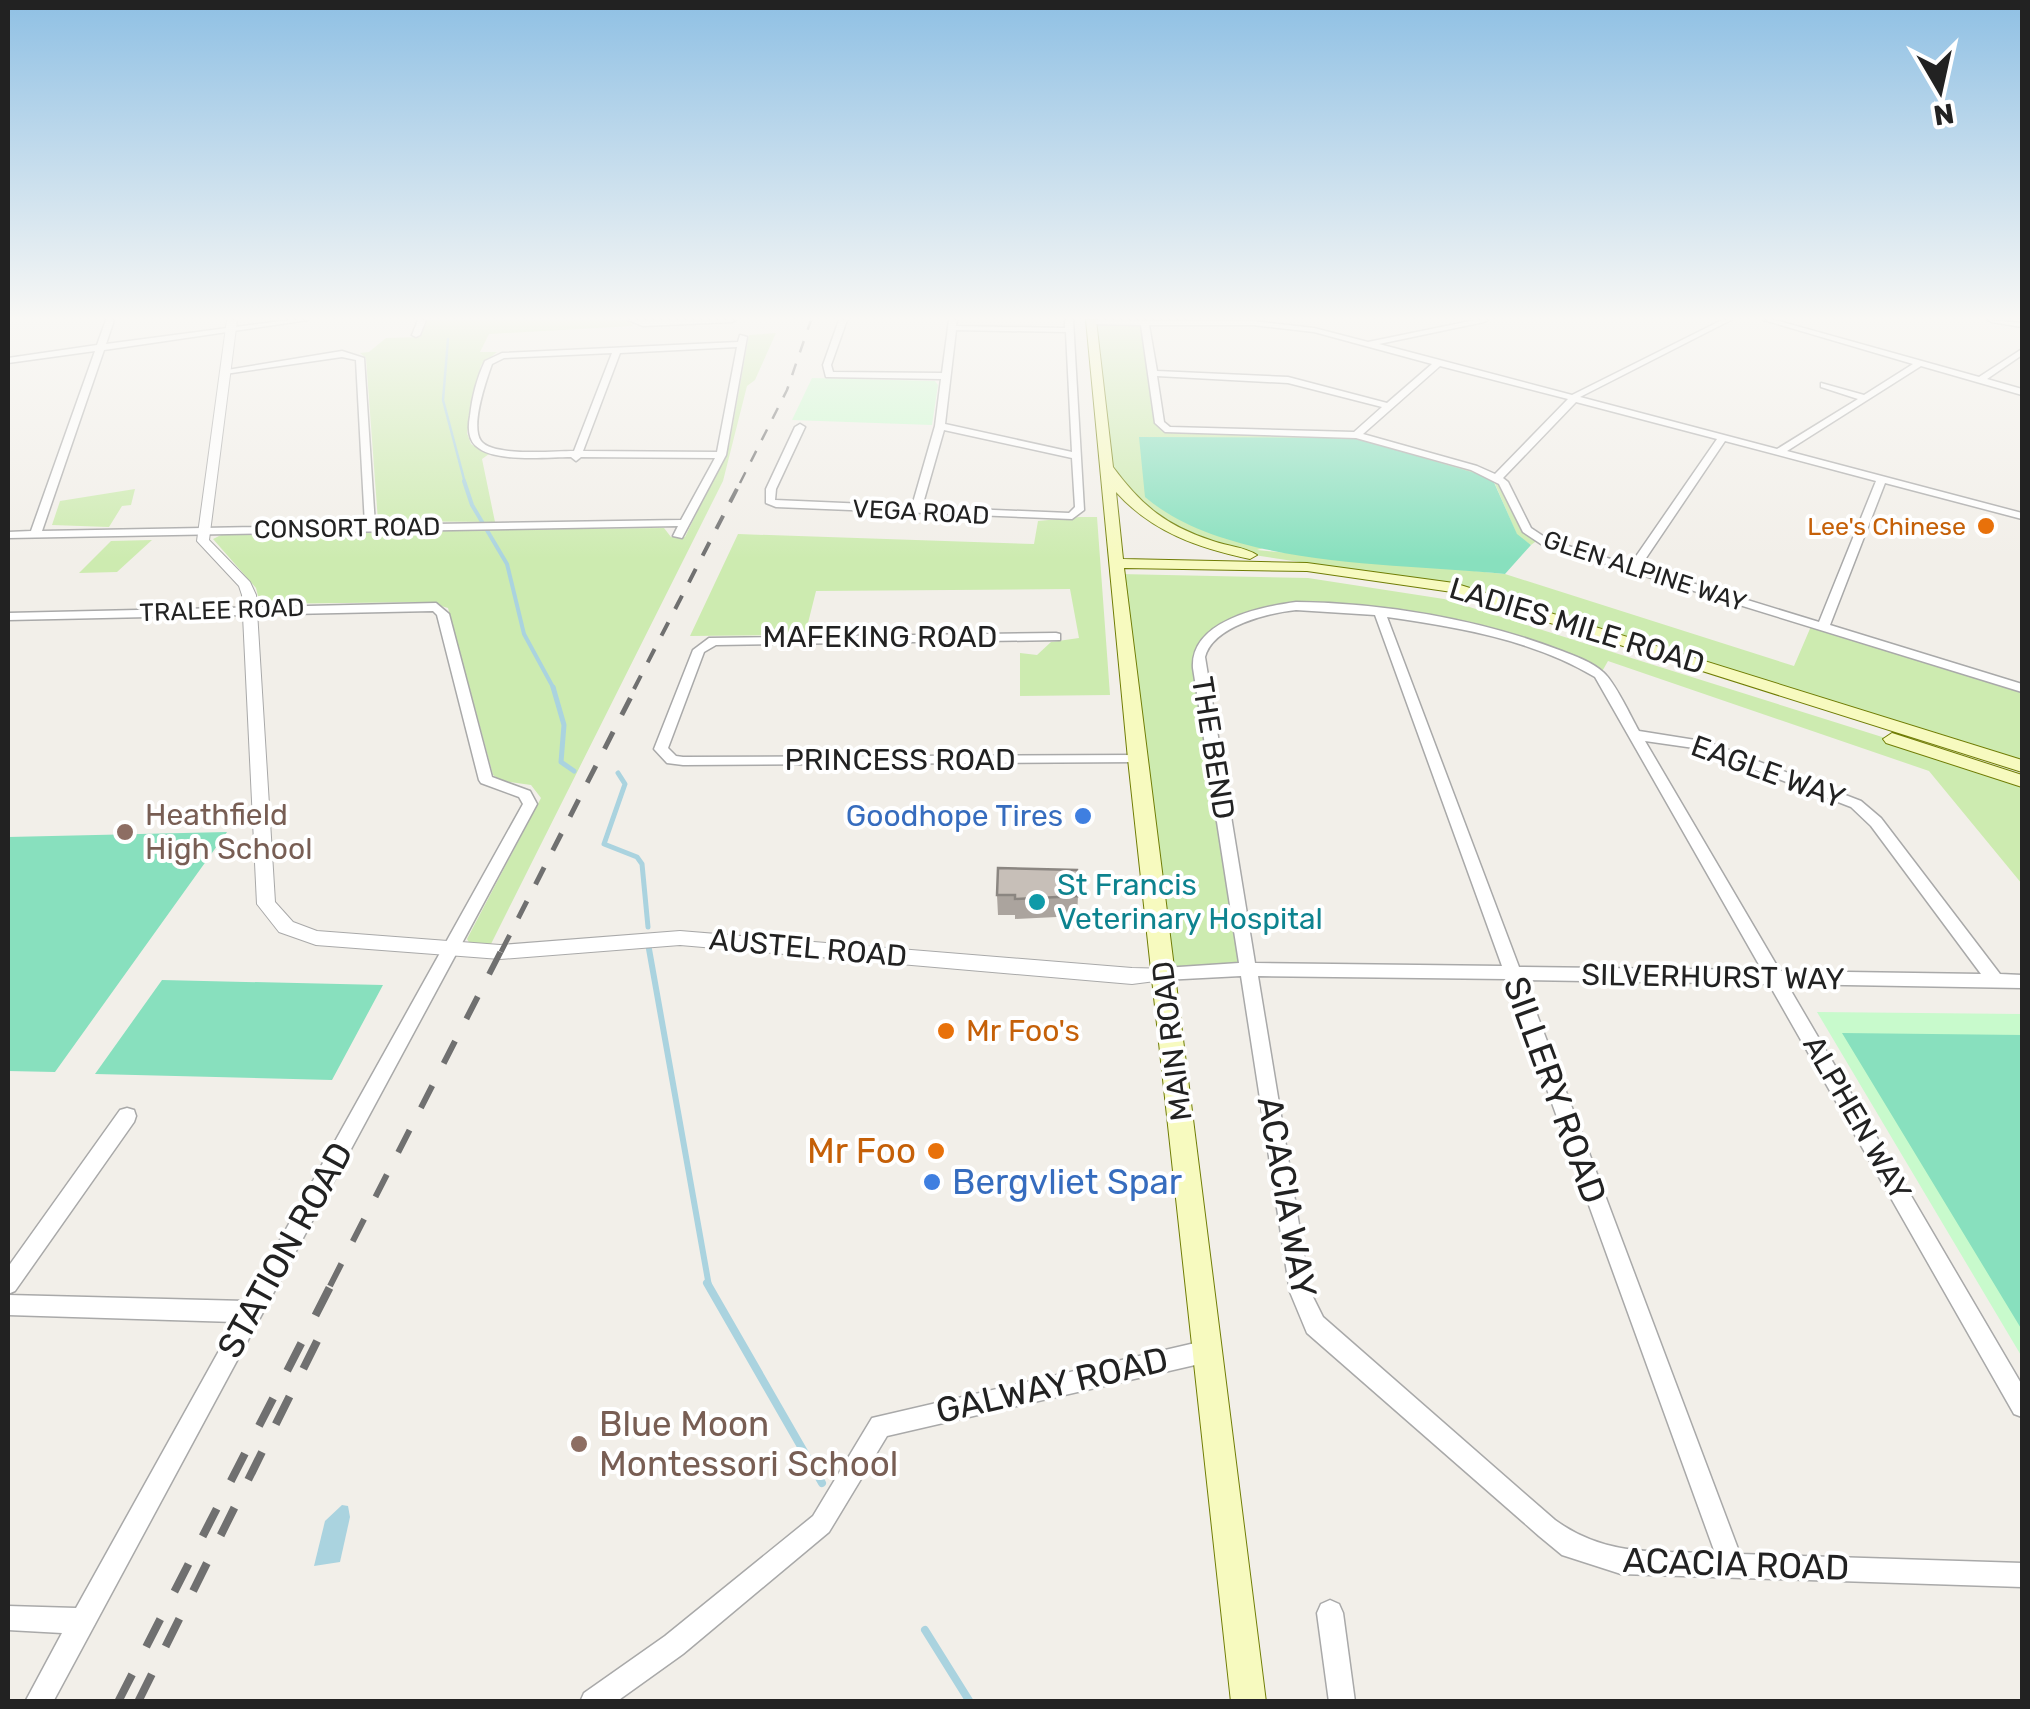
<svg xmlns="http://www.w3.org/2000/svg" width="2030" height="1709" font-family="Rubik,sans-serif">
	<rect width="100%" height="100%" fill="#f2efe9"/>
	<!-- grass -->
	<path fill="#cdebb0" d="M427,320H627L633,326L489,334L480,352H497L481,365L467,433L471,444L489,454L482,459L495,522L378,521L366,358L360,353L369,352L386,338L420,337Z
		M1091,322H1145L1160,423L1168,430L1356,435L1498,477L1524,524L1539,539L1531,545L1517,535L1492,477L1257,550L1505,574L1794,666L1812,624L2022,688V766L1539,611L1385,575L1234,552L1190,538L1115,483Z
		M776,333L755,380L747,386L723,481L491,944H470L467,939L541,798L531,785L502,781L493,775L448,608L427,602L260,604L256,588L213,539L225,533L664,528L671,537H685L729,446L749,335Z
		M135,489L131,505L122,506L109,527L52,525L60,501Z
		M1080,517H1097L1110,695L1020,696V653L1037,655L1051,642L1079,638L1070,589L816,591L805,635L690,636L738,534L1034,544L1038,521Z
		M152,540L117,572L79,573L111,541Z
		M1119,574L1308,578L1444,599L2022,781V884L1929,771L1608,661L1600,675L1535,646L1438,623L1301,605L1251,616L1203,645L1249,969L1164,974Z"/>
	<!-- park -->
	<path fill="#c8facc" d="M812,378L935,381L938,385L932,425L792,420Z
		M1817,1012L2022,1014V1357Z"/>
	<!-- pitch -->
	<path fill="#88e0be" d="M1139,437L1355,438L1492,478L1517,534L1531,545L1505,574C1399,563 1228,568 1145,497Z
		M227,832L55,1072L8,1071V837Z
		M162,980L383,985L332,1080L95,1074Z
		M1842,1033L2022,1035V1330Z"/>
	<!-- water -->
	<path fill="#aad3df" d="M342,1505L348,1506L350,1517L340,1562L314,1566L325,1521Z"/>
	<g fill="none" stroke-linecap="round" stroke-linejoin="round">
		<!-- stream-far4 -->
		<path stroke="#aad3df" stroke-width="2.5" d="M448,339L443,400L465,483"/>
		<!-- stream-far3 -->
		<path stroke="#aad3df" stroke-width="4" d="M464,481L472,505L507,564L524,634L554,689"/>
		<!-- stream-far2 -->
		<path stroke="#aad3df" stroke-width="5" d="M553,687L564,725L561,762L574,771
			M618,773L625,784L604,844L637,857L642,864L648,927"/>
		<!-- stream-far1 -->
		<path stroke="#aad3df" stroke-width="6" d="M649,949L709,1286"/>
		<!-- stream -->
		<path stroke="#aad3df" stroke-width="8" d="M707,1283L822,1483
			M925,1630L970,1702"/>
		<!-- minor casing -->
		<g stroke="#a9a9a9" stroke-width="3">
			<path id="minor" d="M106,320H114L106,344L289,320H308L104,350L42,531L365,525L356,360L342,357L225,374L221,371L342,351L364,358L375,525L681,520L715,458L581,457L576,461L571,457C547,457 494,463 476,446C468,439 468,426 470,416C472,397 477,378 485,361L502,353L738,342L740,335L747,337L726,455L682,538L673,536L678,526L8,538V532L31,531L95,351L8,363V358L97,345ZM737,347L717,452L583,451L620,353ZM612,353L574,451C554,451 493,457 481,441C470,426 486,381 492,364L504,358Z
				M418,320H426L420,335L416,337L412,335Z
				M628,320H736L732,322L643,326Z
				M839,320H847L831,365L833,372L942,373L949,320H957L956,326L1065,328V320H1073L1084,510L1072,519L776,507L766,503V489L795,427L800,424L805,427L776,489L775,500L912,506L935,426L941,379L826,377L823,365ZM956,330L1066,332L1072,452L945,424ZM944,430L1072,458L1075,507L1069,513L922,507Z
				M1091,320L1253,321L1314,328L1368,342L1475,320H1488L1484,322L1379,344L1572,395L1722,320H1731L1580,397L1777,449L1858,399L1821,387V383L1864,395L1913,364L1764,320H1775L1979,377L2022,349V355L1987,379L2022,389V395L1921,366L1787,451L2022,513V519L1885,483L1830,625L2022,684V692L1541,544L1523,532L1499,484L1471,470L1356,438L1165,432L1155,423L1141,325L1088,324L1087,322ZM1149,325H1253L1314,332L1432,364L1387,403L1288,377L1157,371ZM1440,366L1568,399L1495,474L1477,466L1363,434ZM1157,376L1288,383L1382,407L1354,432L1170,427L1164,422ZM1576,402L1717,439L1630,565L1549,540L1531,528L1508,482L1503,478ZM1725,441L1876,481L1819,622L1640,567Z
				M1988,320L2022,323V327L1992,322Z
				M1296,602C1384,603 1479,619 1562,651C1575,656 1592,662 1603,672C1615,682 1631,717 1639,731L1708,742L1861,801L1881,818L2000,974L2022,975V988L1787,984L2022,1385V1417L2014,1414L1769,984L1524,980L1740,1554L2022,1563V1587L1621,1574L1562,1555L1539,1536L1307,1333L1290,1292L1241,976L1164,980L1158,979L1156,974L1158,969L1164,968L1239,963L1193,668C1190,621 1260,607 1296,602ZM1296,610L1375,615L1502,966L1255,963L1205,657C1213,626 1268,613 1296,610ZM1387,617C1458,627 1533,640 1595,677L1762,970L1519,967ZM1645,741L1701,749L1851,807L1871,826L1981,974L1780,971ZM1258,976L1507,979L1715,1553C1655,1551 1606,1557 1555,1520L1323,1317L1310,1291Z
				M436,603L449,614L492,777L530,791L537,804L53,1702H25L62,1633L8,1630V1606L76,1608L235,1322L8,1315V1295L246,1301L523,804L519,797L481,783L479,780L437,615L433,611L8,620V613Z
				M1056,633L1060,634V640L716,645L704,652L668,748L676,756L683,757L1137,755L1144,759L1142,762L683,765L667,763L654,749L693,650L709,638Z
				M127,1108L134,1110L136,1116L134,1122L15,1291L8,1294V1267L120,1110Z
				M1208,1340L1216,1343L1219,1351L1216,1359L1208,1362L887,1436L829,1532L683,1654L616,1702H580L584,1693L665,1636L813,1516L872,1418Z
				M1330,1600L1339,1604L1343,1613L1355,1702H1329L1317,1613L1321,1604Z"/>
		</g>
		<!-- tertiary casing -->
		<g stroke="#a9a9a9" stroke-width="2">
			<path id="tertiary" d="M227,320H237L209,540L250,582L256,595L275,902L293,922L317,931L500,945L680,931L1132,968L1171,969L1174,974L1171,979L1132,984L680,945L500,959L316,945L279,932L257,904L242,595L239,586L197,541Z"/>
		</g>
		<!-- secondary casing -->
		<g stroke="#707d05" stroke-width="2">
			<path id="secondary" d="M1086,320H1096L1113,467C1141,505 1166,526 1213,541C1227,546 1245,547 1257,555L1250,559C1198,548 1152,532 1116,492L1123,559L1307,563L1454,583L2022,760V772L1452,592L1307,571L1124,568L1266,1702H1231L1128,759Z
				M1892,733L2022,775V787L1886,743L1883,739Z"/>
		</g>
		<!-- minor -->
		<use href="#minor" fill="#fff" fill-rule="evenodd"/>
		<!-- tertiary -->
		<use href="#tertiary" fill="#fff" fill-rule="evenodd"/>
		<!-- secondary -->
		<use href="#secondary" fill="#f7fabf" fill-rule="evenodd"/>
		<!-- rail-far4 -->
		<path stroke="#707070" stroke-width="2.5" stroke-dasharray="12 12" stroke-linecap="butt" d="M740,483L787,390L811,320"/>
		<!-- rail-far3 -->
		<path stroke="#707070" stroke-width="4" stroke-dasharray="15 15" stroke-linecap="butt" d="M634,689L741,481"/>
		<!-- rail-far2 -->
		<path stroke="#707070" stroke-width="5" stroke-dasharray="19 19" stroke-linecap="butt" d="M501,952L636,687"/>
		<!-- rail-far1 -->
		<path stroke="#707070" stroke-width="6" stroke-dasharray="25 25" stroke-linecap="butt" d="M330,1286L502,949"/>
		<!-- rail -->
		<path stroke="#707070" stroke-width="8" stroke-dasharray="31 31" stroke-linecap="butt" d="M118,1702L332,1283
			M138,1702L325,1325"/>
	</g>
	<!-- wall -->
	<path fill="#aba49e" d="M997,895L1078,896L1077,916L1015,919V915H998Z"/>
	<!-- building -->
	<path fill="#c7bfb8" stroke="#8b8681" stroke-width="2.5" d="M998,868L1077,870L1078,896L1015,899V895H997Z"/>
	<!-- sky -->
	<linearGradient id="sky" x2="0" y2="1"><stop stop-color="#8fc0e4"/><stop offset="0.57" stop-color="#f9f8f5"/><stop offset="1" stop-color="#f9f8f5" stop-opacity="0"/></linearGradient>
	<rect width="2030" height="559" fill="url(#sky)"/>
	<!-- markers -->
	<g fill="#e8710a" stroke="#fff" stroke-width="4">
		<circle cx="1986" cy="526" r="10"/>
		<circle cx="946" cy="1031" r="10"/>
		<circle cx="936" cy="1151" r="10"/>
	</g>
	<g fill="#3f7fe0" stroke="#fff" stroke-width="4">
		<circle cx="1083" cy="816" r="10"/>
		<circle cx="932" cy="1182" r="10"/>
	</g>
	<g fill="#8d6e63" stroke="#fff" stroke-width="4">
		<circle cx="125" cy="832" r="10"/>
		<circle cx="579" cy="1444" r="10"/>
	</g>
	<circle fill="#0f9aa8" stroke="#fff" stroke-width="4" cx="1037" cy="902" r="10"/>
	<g text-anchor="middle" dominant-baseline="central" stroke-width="8" stroke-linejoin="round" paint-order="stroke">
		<!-- far-street labels -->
		<g font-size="25" fill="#222" stroke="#fff">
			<text transform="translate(921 512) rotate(3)">VEGA ROAD</text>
			<text transform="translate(347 528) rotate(-1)">CONSORT ROAD</text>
			<text transform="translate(1645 571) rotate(18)">GLEN ALPINE WAY</text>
			<text transform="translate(222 610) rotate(-2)">TRALEE ROAD</text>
		</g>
		<!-- far-food labels -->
		<g font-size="25" fill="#c56008" stroke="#fff" text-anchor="end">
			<text x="1966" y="526">Lee's Chinese</text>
		</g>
		<!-- street labels -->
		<g font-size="30" fill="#222" stroke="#fff">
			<text transform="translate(1577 626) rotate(17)">LADIES MILE ROAD</text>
			<text x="880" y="637">MAFEKING ROAD</text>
			<text transform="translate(1213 748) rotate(81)">THE BEND</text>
			<text x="900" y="760">PRINCESS ROAD</text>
			<text transform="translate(1768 772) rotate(20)">EAGLE WAY</text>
			<text transform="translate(808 948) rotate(5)">AUSTEL ROAD</text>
			<text transform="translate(1713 977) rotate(1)">SILVERHURST WAY</text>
			<text transform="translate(1172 1041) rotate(-97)">MAIN ROAD</text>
			<text transform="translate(1857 1118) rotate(60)">ALPHEN WAY</text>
		</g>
		<!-- education labels -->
		<g font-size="30" fill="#785e54" stroke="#fff" text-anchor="start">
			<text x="145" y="815">Heathfield<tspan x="145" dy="34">High School</tspan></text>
		</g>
		<!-- shop labels -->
		<g font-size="30" fill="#366cbe" stroke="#fff" text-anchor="end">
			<text x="1063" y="816">Goodhope Tires</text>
		</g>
		<!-- culture labels -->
		<g font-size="30" fill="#0d838f" stroke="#fff" text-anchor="start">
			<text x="1057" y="885">St Francis<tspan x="1057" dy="34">Veterinary Hospital</tspan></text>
		</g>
		<!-- food labels -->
		<g font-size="30" fill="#c56008" stroke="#fff" text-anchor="start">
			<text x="966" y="1031">Mr Foo's</text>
		</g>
		<!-- near-street labels -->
		<g font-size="35" fill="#222" stroke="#fff">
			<text transform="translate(1555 1090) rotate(70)">SILLERY ROAD</text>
			<text transform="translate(1287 1197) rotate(80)">ACACIA WAY</text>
			<text transform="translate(285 1250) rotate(-61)">STATION ROAD</text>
			<text transform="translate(1052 1385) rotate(-13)">GALWAY ROAD</text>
			<text transform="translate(1736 1564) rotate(2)">ACACIA ROAD</text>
		</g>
		<!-- near-food labels -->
		<g font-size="35" fill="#c56008" stroke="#fff" text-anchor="end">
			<text x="916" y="1151">Mr Foo</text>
		</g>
		<!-- near-shop labels -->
		<g font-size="35" fill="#366cbe" stroke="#fff" text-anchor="start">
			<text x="952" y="1182">Bergvliet Spar</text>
		</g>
		<!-- near-education labels -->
		<g font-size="35" fill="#785e54" stroke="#fff" text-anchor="start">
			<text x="599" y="1424">Blue Moon<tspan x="599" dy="40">Montessori School</tspan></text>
		</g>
	</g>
	<!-- border -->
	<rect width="2030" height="1709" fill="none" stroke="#222222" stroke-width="20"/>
	<!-- north arrow -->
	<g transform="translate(1940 90) rotate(171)" stroke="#ffffff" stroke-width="8" paint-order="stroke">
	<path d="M0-8L18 38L0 25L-18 38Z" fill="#222222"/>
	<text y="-15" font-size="28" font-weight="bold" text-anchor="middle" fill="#222222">N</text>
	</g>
</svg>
